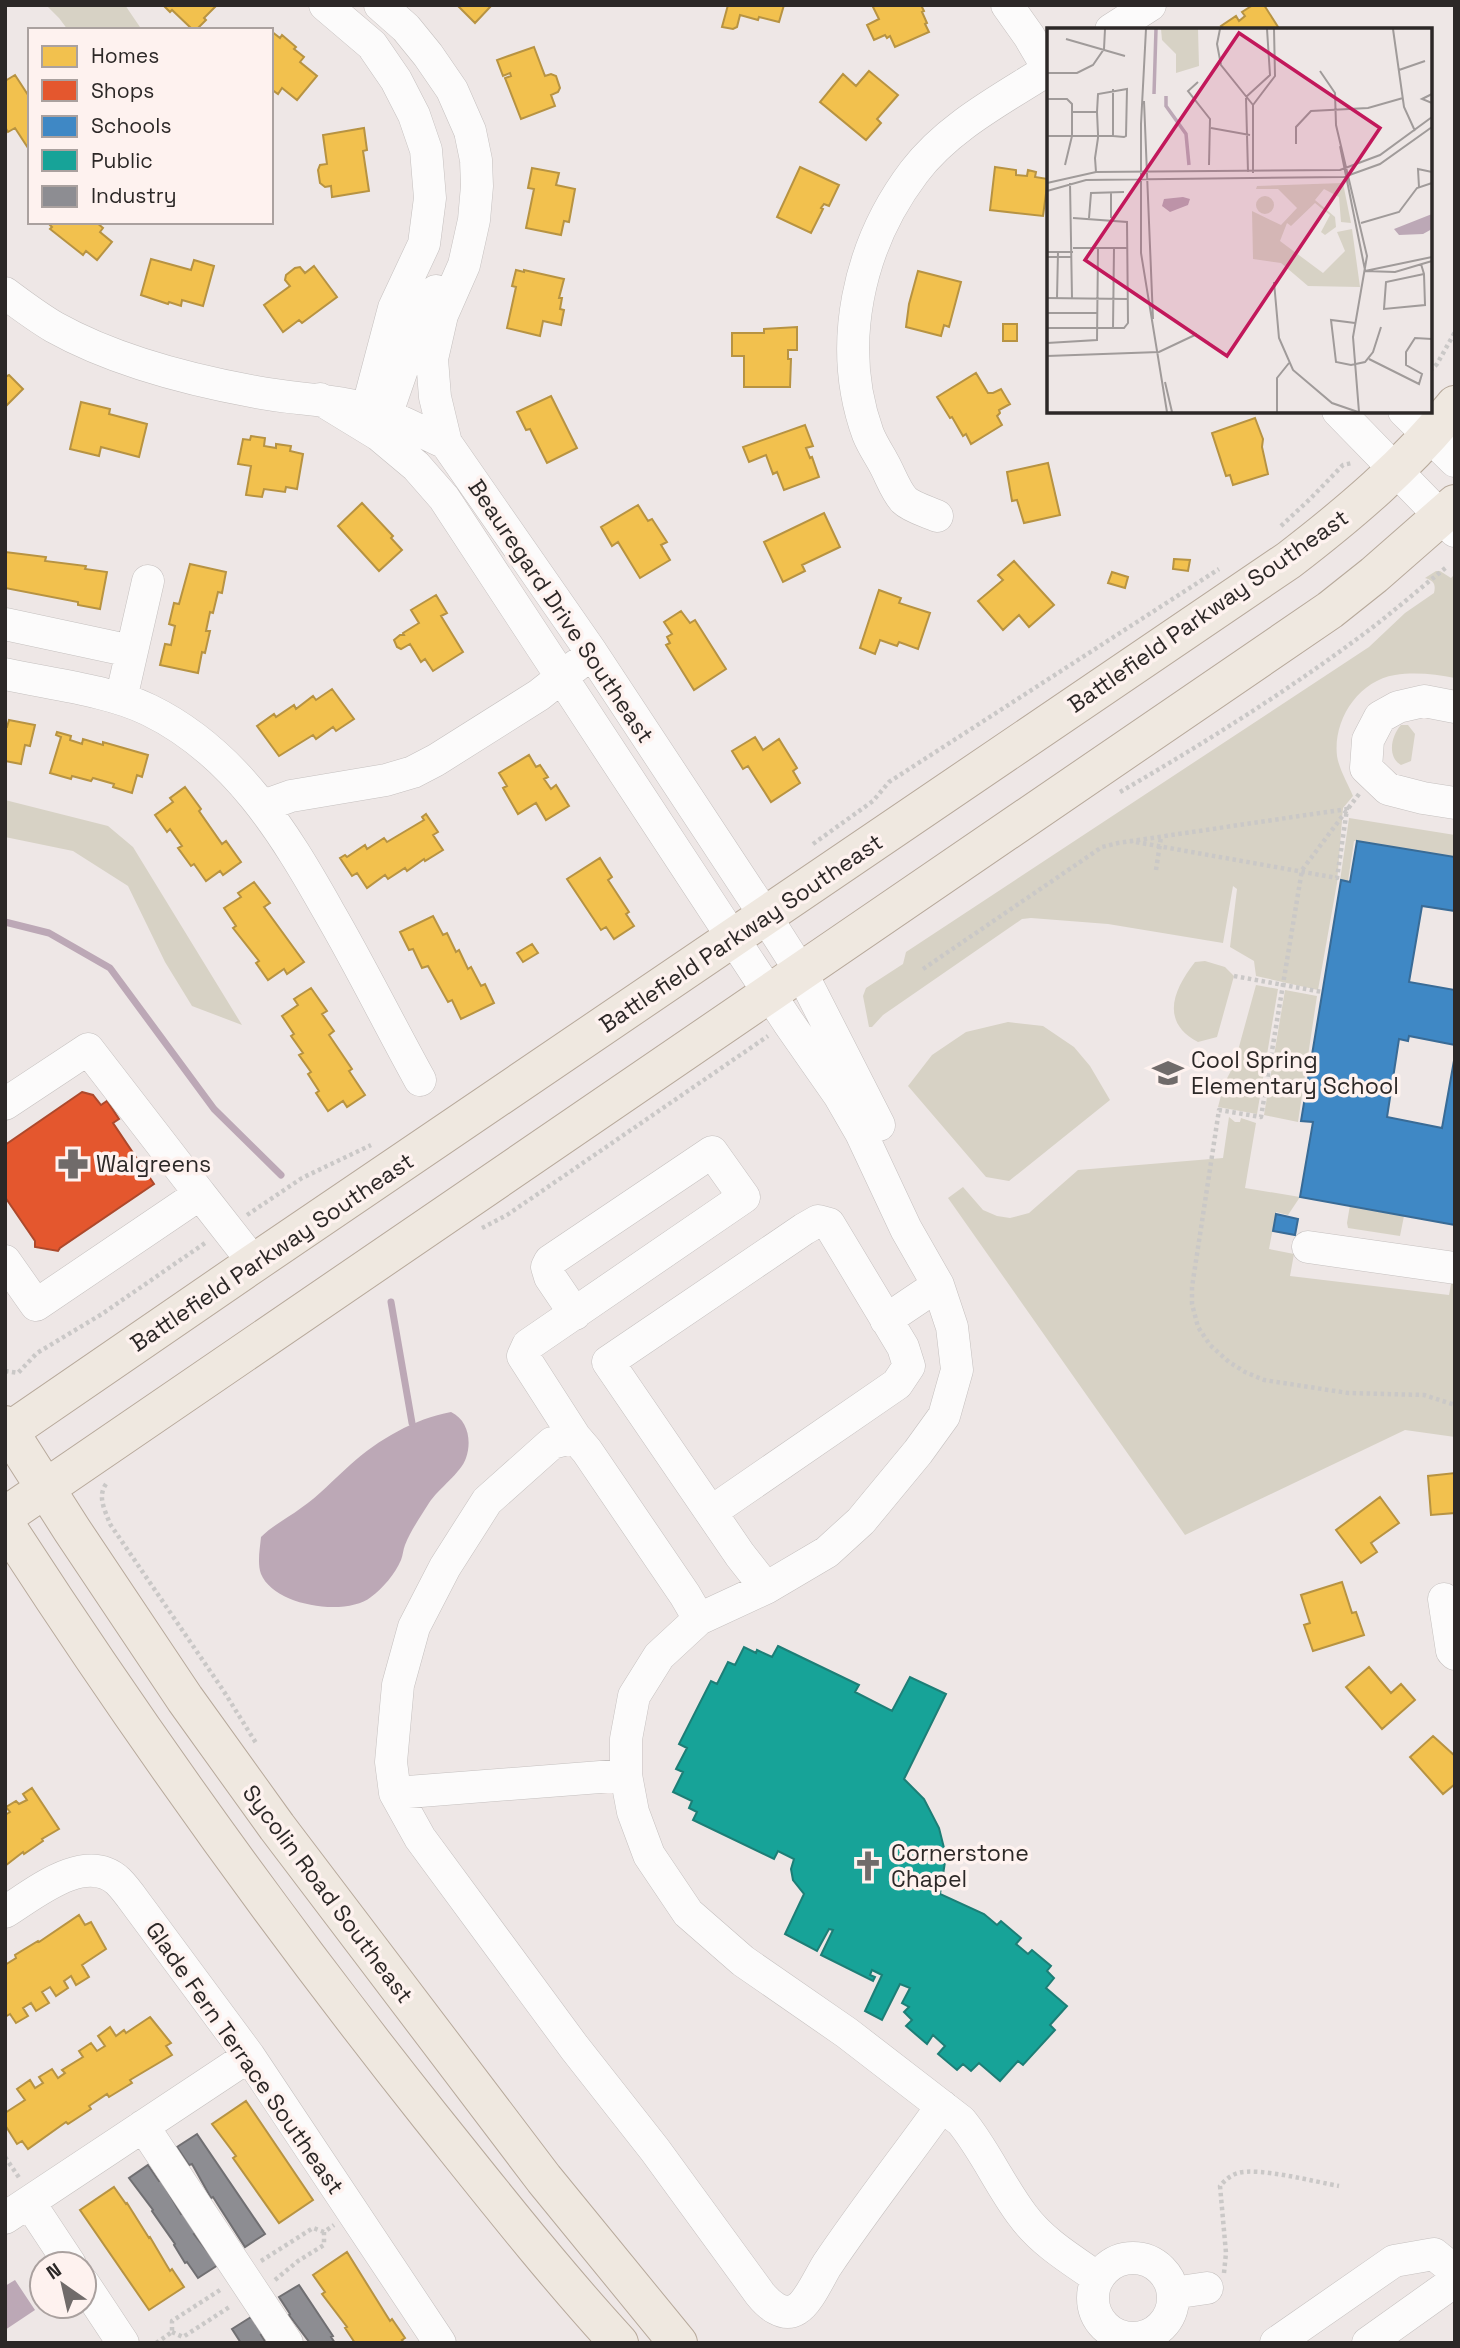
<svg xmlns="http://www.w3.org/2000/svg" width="1460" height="2348" font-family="'Space Grotesk',sans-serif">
	<rect width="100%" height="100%" fill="#eee7e6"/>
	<!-- green -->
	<path fill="#d7d2c5" d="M46,5H125L142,30H68L59,18Z
		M1436,571H1440L1451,578L1455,574V678C1436,674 1414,672 1395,675C1358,681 1333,720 1337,756C1339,769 1348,784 1353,796L1343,808L1337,883L1318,990L1256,976L1254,961L1230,947L1237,889L1233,886L1223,943L1108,924L1031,918L1022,919L883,1015L872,1027H869L863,996L866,988L903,964L906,952L1369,647L1405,613L1434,593C1436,584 1434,581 1425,578Z
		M1401,725H1408L1415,734L1411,761L1401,765C1387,757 1391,736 1401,725Z
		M5,800L108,826L133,847L242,1025L192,1006L165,962L128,886L73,851L5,837Z
		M1349,818L1455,835V857L1354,841L1348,881H1340Z
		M1205,961L1225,967L1234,976L1217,1037L1198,1042C1160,1022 1173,990 1195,962Z
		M1256,985L1278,989L1257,1114L1218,1107L1224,1084L1234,1065Z
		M1285,990L1317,996L1298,1122L1264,1115Z
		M1008,1022L1043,1026L1074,1047L1090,1066L1110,1100L1009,1181L986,1177L908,1086L932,1055L966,1032Z
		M1229,1117L1235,1122H1240L1241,1118L1256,1123L1245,1188L1300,1197L1288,1215L1276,1212L1269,1249L1294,1254L1290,1276L1449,1295L1451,1284H1455V1437L1405,1430L1185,1535L948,1198L963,1187L983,1210L997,1216L1010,1218L1029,1213L1078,1170L1223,1158Z
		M1350,1205L1404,1216L1400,1236L1348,1228L1347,1223Z"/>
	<!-- water -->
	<path fill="#bca8b6" d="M451,1412C468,1420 472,1441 466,1458C461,1473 439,1488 429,1503C421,1516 411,1530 405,1545C403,1550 403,1555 401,1560C395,1574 383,1588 371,1597C346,1617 274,1606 261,1574C257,1563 260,1548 261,1537C273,1525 288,1518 301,1508C319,1496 334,1479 350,1465C379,1439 414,1419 451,1412Z
		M15,2280L35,2310L5,2330V2286Z"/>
	<!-- homes -->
	<path fill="#f2c14e" stroke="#b79342" stroke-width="2" d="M163,5H217L204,18L206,20L196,30H193L172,10L170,12Z
		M457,5H492L475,23Z
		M728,5H784L779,22L759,17L758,20L740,15L737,27L733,29L722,27Z
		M872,5H921L924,11L922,12L927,23L925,24L929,32L895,47L890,36L887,38L885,35L874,40L867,25L879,19Z
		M1253,5H1264L1280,30H1224L1221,26L1236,16L1239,21L1245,16L1242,12Z
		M271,31L280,38L282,35L296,47L294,49L304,57L300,62L317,76L297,100L282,88L278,94L271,89Z
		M534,47L545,76L551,74L556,76L560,88L558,92L551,95L555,106L521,119L505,78L511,76L510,73L503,76L497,60Z
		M869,71L898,95L877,119L881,123L866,140L820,102L843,74L856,86Z
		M15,75L30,98V147L28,148L15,128L8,132L5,127V81Z
		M364,128L367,150L363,151L369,191L332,197L331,186L325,187L320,183L318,170L320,165L327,164L323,135Z
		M800,167L839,185L829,206L824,204L821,208L823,209L811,233L777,217Z
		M995,167L1016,170V175L1027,176L1028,170L1036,172L1035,177L1048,179L1043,216L990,210Z
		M532,168L559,173L556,185L575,189L569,222L564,221L561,235L526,228L534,189L528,188Z
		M47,222H96L103,228L100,232L112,242L97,260L86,251L83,255L50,229L52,227Z
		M151,259L191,270L194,260L214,266L203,306L182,300L181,306L169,302L168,304L141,295Z
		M314,266L337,297L302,323L299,320L283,332L264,305L290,286L285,280L286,275L295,268L300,267L305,273Z
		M516,270L524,272V270L564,279L559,298H562L560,309L564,310L561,325L543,321L540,336L507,328L516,287L512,286Z
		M918,271L961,282L949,327L944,325L941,336L906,327L909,304Z
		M1003,324H1017V341H1003Z
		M797,327V350H788V359H791L790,387H744V356H732V333H764V329Z
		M976,373L988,393H993L1001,389L1010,404L999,410L1000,413L997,416L1002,425L971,444L966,434L963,436L952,417L950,418L937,397Z
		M9,375L23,389L5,407V377Z
		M551,396L577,448L547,463L530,429L526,430L517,412Z
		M81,402L110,409L109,414L147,424L139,457L101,447L99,456L70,449Z
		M1255,418L1263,439L1262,447L1268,474L1233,485L1230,475L1226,476L1212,433Z
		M805,425L813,446L806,448L810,458L812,457L819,477L784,490L777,472L773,474L766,455L749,462L743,447Z
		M251,436L265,438L264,446L276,448V444L291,446L290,451L303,454L297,489L286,487L285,492L264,489L262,497L246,495L251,466L238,464L243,439L250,440Z
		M1048,463L1060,515L1024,523L1017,500L1012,501L1007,472Z
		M362,503L393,536L391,538L402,550L379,571L338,526Z
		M638,505L648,521L652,519L667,542L661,545L670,560L640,578L618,542L612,546L601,527Z
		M824,513L840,547L802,565L805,571L783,582L764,542Z
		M5,552L46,557L45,561L86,566L85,569L107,572L100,609L78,605V602L5,588Z
		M1174,559L1190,560L1188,571L1173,569Z
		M1014,561L1054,605L1029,627L1019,615L1003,630L978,601L1003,580L998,575Z
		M190,564L226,572L222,593L218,592L213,613L210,612L206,631H210L205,653L202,652L198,673L160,665L165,644L171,645L175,626L169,624L174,603L179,604Z
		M1112,572L1128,577L1125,588L1108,583Z
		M879,590L901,598L899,603L930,613L918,649L899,642L897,646L880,640L875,654L860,648Z
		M436,595L447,613L441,616L463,652L433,671L425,659L421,662L410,644L401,649L397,647L394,640L400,635H404L403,633L419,623L411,610Z
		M681,611L690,623L695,620L726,669L694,690L666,645L670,643L667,637L672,634L664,622Z
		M332,689L354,719L336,731L333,727L316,739L313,735L279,756L257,726L274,714L276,717L294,705L296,709L313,696L316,700Z
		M9,720L35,725L30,746L25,745L21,764L5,761V727H7Z
		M57,732L71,736L70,740L82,744L83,739L103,745V742L148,755L142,777L137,775L132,793L113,787L114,784L93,778L91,781L72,776L71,779L50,773L61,737L56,735Z
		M755,737L763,750L779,739L797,768L793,771L800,783L771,802L748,766L743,769L732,751Z
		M529,755L536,767L540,765L548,777L544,779L551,789L556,785L569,806L546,820L536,803L518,814L503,788L507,786L499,773Z
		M185,787L201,809L199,811L222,844L226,841L241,862L223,875L220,871L206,881L194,864L191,866L178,848L182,846L170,829L167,832L155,815L173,802L170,798Z
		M426,814L438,832L433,835L443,850L425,861L424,859L407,871L405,868L388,879L385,875L367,888L357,873L352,876L340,858L345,855L347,857L365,845L367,849L384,838L387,842L424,820L422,817Z
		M600,858L612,877L608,880L629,912L626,914L634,926L614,939L606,927L601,930L567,879Z
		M254,882L270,903L264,907L304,962L287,974L284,969L268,980L256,963L259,961L233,928L236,926L224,908L241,897L238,893Z
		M433,916L443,935L447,933L456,952L459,950L468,969L471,967L481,986L485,984L494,1003L461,1019L452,1000L448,1002L428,966L422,968L413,949L409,950L400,932Z
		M532,944L538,953L523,962L517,953Z
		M311,988L327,1011L322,1014L334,1031L329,1035L352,1069L349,1071L365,1095L347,1107L343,1101L328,1111L316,1093L319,1091L308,1074L311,1072L299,1055L303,1053L291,1036L294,1034L282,1016L298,1005L294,999Z
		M1455,1473V1513L1431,1515L1428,1476Z
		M1380,1497L1399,1523L1371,1543L1377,1552L1361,1563L1336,1530Z
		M1342,1582L1352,1613L1356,1612L1364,1635L1313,1651L1304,1625L1310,1623L1301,1595Z
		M1369,1667L1391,1693L1401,1684L1415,1700L1382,1729L1346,1687Z
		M1433,1736L1455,1756V1784L1443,1794L1410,1757Z
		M32,1788L59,1829L42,1839L43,1841L24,1854L23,1852L5,1866V1815L10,1812L6,1807L16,1801L19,1804L27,1800L23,1794Z
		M79,1915L85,1925L91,1922L106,1949L82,1965L89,1977L76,1985L71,1976L64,1981L68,1988L56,1996L50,1987L42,1992L49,2003L36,2011L31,2003L23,2008L28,2016L16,2023L10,2014L5,2017V1965L16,1958L15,1955L38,1941L39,1942Z
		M150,2017L171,2043L166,2046L172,2055L130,2080L132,2083L109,2097L107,2094L89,2106L91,2109L68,2124L66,2122L28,2149L22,2141L17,2144L5,2125V2113L25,2100L17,2089L30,2080L35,2088L43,2083L39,2077L52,2069L58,2078L65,2073L62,2070L83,2057L79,2051L91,2043L97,2051L105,2046L98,2036L110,2027L116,2036L124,2030L126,2033Z
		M246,2101L313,2200L279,2223L233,2158L236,2156L212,2124Z
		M114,2187L126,2204L127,2203L149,2238L150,2237L170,2271L172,2269L184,2287L149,2310L80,2210Z
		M347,2252L390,2321L392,2319L405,2338L402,2340L404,2343H355L345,2328L347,2327L322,2294L325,2292L313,2275Z"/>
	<!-- shops -->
	<path fill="#e4572e" stroke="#ad492c" stroke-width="2" d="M82,1092L93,1095L101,1105L107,1101L119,1119L113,1123L154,1184L60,1248L58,1251L35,1247V1241L5,1197V1145Z"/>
	<!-- schools -->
	<path fill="#3f88c5" stroke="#396b96" stroke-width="2" d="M1357,841L1455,857V911L1422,906L1409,982L1455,990V1045L1409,1036L1408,1041L1399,1039L1387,1117L1442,1128L1455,1055V1225L1300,1197L1313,1122L1301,1121L1341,880L1350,882Z
		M1276,1214L1298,1219L1295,1235L1273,1231Z"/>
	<!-- public -->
	<path fill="#17a398" stroke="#1d7e76" stroke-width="2" d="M778,1646L859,1685L855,1692L892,1711L910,1677L946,1694L904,1779L924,1799L939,1828L944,1848L945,1862L940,1894L984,1914L997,1925L1001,1921L1021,1938L1016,1944L1028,1954L1032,1950L1051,1966L1047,1971L1054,1978L1046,1988L1067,2006L1050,2025L1055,2030L1023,2065L1018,2061L1000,2081L979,2063L971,2071L963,2064L957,2070L938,2054L945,2046L933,2035L927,2044L906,2026L912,2020L904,2012L909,2007L902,2003L910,1988L900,1984L882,2020L865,2011L882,1975L872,1970L870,1975L875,1977L873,1981L821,1955L833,1930L829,1929L817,1951L785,1934L804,1894L793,1880L791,1869L794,1859L778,1851L774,1859L693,1820L697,1812L689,1808L692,1801L673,1792L683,1772L676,1769L687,1748L679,1744L711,1681L717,1684L728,1662L735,1665L744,1647L756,1653L757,1650L772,1657Z"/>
	<!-- industry -->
	<path fill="#8d8d92" stroke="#706f72" stroke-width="2" d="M197,2134L265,2234L245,2247L213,2197L211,2198L192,2164L189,2165L177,2147Z
		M148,2165L159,2181L161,2180L181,2214L183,2213L196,2233L194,2234L218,2265L198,2278L187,2262L185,2263L174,2245L175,2244L152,2211L153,2210L129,2178Z
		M299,2285L333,2336L331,2337L335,2343H310L289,2315L290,2314L279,2297Z
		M251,2317L263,2334L261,2335L266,2343H241L232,2329Z"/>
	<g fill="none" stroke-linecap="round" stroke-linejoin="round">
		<!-- stream -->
		<path stroke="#bca8b6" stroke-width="7" d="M5,922L49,933L110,968L214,1109L281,1175
			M391,1302L412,1423"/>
		<!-- minor casing -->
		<g stroke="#c5c0bf" stroke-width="33">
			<path id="minor" d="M325,5L372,45L396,80L414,115L426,150L430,198L424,244L394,308L363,425
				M380,5L406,28L428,55L452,90L470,131L476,160L477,186L474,220L464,265L442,315L432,359L435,397L446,443L592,653L766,917L801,972L879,1125
				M1007,5L1029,36L1049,70
				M1111,30L1150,5
				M5,293C21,305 37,317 54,327C113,360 190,380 256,392C297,400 337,399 377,412C401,420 423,433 446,443
				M320,399L379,435L416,466L444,498L788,1022L839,1095L861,1133L906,1229L938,1285L952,1327L957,1370L944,1416L918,1452L861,1521L827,1552L766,1588L699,1619L659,1656L634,1696L626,1739V1775L633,1812L649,1855L688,1913L743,1961L847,2033L961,2121C985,2150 1000,2186 1023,2216C1042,2242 1072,2260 1098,2278
				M1338,411L1455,531
				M1404,411L1455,461
				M382,427L415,332L436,291
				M937,516C928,512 911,507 904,500C895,490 890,474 883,462C878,453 872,444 868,434C836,346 858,246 914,172C948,127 1002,99 1049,69
				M5,624L131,651
				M5,674C50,684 108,690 149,710C235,752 284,832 329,912C361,967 389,1024 420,1080
				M121,699L148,581
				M1455,707L1424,701L1398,707L1380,717L1368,740L1366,768L1388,789L1423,798L1455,803
				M263,806L291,796L386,780L413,772L436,760L539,695L577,665
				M5,1104L88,1049L200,1194
				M1308,1247L1455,1268
				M5,1261L36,1305L200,1194L254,1263
				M575,1314L550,1277L547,1267L550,1261L712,1152L744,1197L528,1345L523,1356L575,1437
				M886,1320L938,1285
				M711,1512L897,1384L909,1366L903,1347L829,1224L818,1221L804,1229L608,1362L740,1555L766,1588
				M1444,1599L1452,1651L1455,1654
				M699,1619L685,1595L587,1451L575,1437L552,1443L487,1501L445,1567L414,1627L398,1685L391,1762L395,1793L420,1838L574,2047L655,2150L760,2294C768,2304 783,2318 797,2309C808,2303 820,2276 827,2265C864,2210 904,2159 942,2106
				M395,1793L626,1775
				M5,1912C34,1894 85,1851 118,1881C124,1887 130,1895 135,1902L249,2056L440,2343
				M143,2126L287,2343
				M29,2202L70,2264
				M5,2218L249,2056
				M1093 2298a40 40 0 1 1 80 0a40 40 0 1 1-80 0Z
				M84,2284L123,2343
				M1173,2293L1207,2288
				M1276,2343L1394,2261L1434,2254L1455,2271
				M1368,2343L1455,2281"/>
		</g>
		<!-- major casing -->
		<g stroke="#b7a99b" stroke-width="40">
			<path id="major" d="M5,1425L72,1530L185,1699L277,1827L544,2179L678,2343
				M5,1434L254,1263L1289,560C1350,513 1407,465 1455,405
				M5,1516L1330,610L1374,575L1455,504
				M5,1524C137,1728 279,1926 430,2116C491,2192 552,2270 619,2343"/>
		</g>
		<!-- path -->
		<path stroke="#cac8c7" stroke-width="4.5" stroke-dasharray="3.5 3.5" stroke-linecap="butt" d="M1430,371L1437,364L1455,332
			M1281,526L1310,499L1343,465L1352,463
			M1120,792C1203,744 1284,693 1361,636C1391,614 1419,589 1448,566
			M1359,794L1302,870L1261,1117L1219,1110L1192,1287V1304L1198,1327L1210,1345L1229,1362L1245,1372L1264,1380L1348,1393L1424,1395L1455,1405
			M813,844L873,801L889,782L1219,569
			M1156,870L1161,837
			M923,969L1102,847L1118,843L1347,809L1337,878L1130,841
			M1234,976L1322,992
			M247,1215L302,1178L371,1145
			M482,1228L507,1215L768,1036
			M5,1371L18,1373L37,1353L102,1314L205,1243
			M106,1484C97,1497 105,1510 110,1524L223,1690L256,1743
			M5,2157L20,2179
			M261,2261L313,2228L324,2232L334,2225
			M1224,2273L1226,2253L1220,2186C1225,2180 1231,2175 1238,2173C1259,2167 1316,2182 1339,2186
			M275,2280L298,2261L324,2245V2232
			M172,2332L183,2337L231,2306
			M156,2343L172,2332V2321L220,2290"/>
		<!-- minor -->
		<use href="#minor" stroke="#fcfbfb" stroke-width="32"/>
		<!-- major -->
		<use href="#major" stroke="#efe8e0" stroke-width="38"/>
	</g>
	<!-- icons -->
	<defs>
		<g id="school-bare" transform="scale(2.415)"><path d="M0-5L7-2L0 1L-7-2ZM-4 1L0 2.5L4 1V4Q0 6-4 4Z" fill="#706b6a" stroke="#fef2ef" stroke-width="2.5" paint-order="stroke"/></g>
		<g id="pharmacy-bare" transform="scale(2.415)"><path d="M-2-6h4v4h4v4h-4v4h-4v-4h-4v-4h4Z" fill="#706b6a" stroke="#fef2ef" stroke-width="2.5" paint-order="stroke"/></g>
		<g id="church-bare" transform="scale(2.415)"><path d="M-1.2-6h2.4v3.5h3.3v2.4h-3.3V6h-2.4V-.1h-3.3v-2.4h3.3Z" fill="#706b6a" stroke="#fef2ef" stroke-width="2.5" paint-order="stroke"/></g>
	</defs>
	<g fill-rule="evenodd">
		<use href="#school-bare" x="1168" y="1073"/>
		<use href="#pharmacy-bare" x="73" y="1164"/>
		<use href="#church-bare" x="868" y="1866"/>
	</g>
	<g text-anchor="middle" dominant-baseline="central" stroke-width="7" stroke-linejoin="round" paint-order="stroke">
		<!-- street labels -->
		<g font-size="23" fill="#2c2827" stroke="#fef2ef">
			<text transform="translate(561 611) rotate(56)">Beauregard Drive Southeast</text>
			<text transform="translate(1208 611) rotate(-35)">Battlefield Parkway Southeast</text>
			<text transform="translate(741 933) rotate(-34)">Battlefield Parkway Southeast</text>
			<text transform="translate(272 1252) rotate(-34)">Battlefield Parkway Southeast</text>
			<text transform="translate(328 1894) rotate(53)">Sycolin Road Southeast</text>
			<text transform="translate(245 2058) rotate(55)">Glade Fern Terrace Southeast</text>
		</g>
		<!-- poi labels -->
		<g font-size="23" fill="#2c2827" stroke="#fef2ef" text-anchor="start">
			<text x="1191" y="1060">Cool Spring<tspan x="1191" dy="26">Elementary School</tspan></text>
			<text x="96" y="1164">Walgreens</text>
			<text x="891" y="1853">Cornerstone<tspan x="891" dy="26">Chapel</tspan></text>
		</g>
	</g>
	<!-- overview -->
	<g transform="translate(1047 28)">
		<rect width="385" height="385" fill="#eee7e6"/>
		<path d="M114,1H151L152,38L129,45V26L115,12ZM296,155L304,195L294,194L292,169L277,161L268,172L288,189L289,199L278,207L274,204L283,187L268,175L244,198L240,195L233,213L276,245L298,223L290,204L305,201L313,259L261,258L234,235L206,231L205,183L234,197L250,180L231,161H209L210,158ZM209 177a9 9 0 1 1 18 0a9 9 0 1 1-18 0Z" fill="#d7d2c5"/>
		<path d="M136,169L143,171L141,177L123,184L115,178L117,171ZM385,186V201L376,206L352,207L347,201Z" fill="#bca8b6"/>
		<path fill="none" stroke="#bca8b6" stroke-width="3.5" d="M107,66L109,1M119,68V78L139,106L142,137"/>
		<path fill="none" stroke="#a09b9a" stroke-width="2" d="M99,1L94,96V225L120,384M173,1L170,16L174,37L206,77M346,1L357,79L368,103M19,11L78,28M352,42L378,33M273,43L288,65L289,97L320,228L306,309L312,384M0,45H30L46,37L57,21L58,1M151,54L141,63L163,91L162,137M66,61V108M385,66L375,71L385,75M199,69L223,47L220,1M199,70L201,144M0,71H20L25,76V108L18,137M97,73L106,291M26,84H50M164,100L203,107M0,108H66L77,109L79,108L80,61L51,66L50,84L51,106V110L48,130L49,144M249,116V99L264,83L321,80L356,70M293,118L318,242M206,145V77L228,48L227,1M0,155L49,144L293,142L333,127L385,89M23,155L25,270M372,159L371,141L385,144M0,163L39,152L297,149L333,136L385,99M42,190L44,165L77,164M64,190V164M314,195L352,184L370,160L385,155M26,220H81M0,224H26M0,229H25M374,236L377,246L378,277L337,281L339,254L377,246M318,243L385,229M318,243L348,244L385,233M227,254L232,310L246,342L285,375L311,384M0,270L81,271M10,270L11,224M0,285H50M308,295L284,292L289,334L304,337L318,334L326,324L334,299M0,300H77L81,295L80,194L26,190M66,301L67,220M0,315L50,312L51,220M0,328L112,324L150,306M322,331L372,356L375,346L359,337V324L368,310L385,311M118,354L125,384M230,384V350L242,335"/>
		<path fill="#c2185b" fill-opacity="0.15" stroke="#c2185b" stroke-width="3.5" d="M192,5L333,100L180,328L38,232Z"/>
		<rect width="385" height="385" fill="none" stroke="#2c2827" stroke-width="3.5"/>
	</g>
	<!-- border -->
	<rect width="1460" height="2348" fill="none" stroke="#2c2827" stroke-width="14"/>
	<!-- legend -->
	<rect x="28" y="28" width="245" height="196" fill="#fef2ef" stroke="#aaa19f" stroke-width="2"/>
	<rect x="42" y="46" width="35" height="21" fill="#f2c14e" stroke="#aaa19f" stroke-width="2"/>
	<text x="91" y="63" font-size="21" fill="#2c2827">Homes</text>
	<rect x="42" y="80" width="35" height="21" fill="#e4572e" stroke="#aaa19f" stroke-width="2"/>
	<text x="91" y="98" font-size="21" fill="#2c2827">Shops</text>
	<rect x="42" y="116" width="35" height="21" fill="#3f88c5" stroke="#aaa19f" stroke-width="2"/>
	<text x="91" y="133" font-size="21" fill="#2c2827">Schools</text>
	<rect x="42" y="150" width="35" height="21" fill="#17a398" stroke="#aaa19f" stroke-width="2"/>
	<text x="91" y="168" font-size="21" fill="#2c2827">Public</text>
	<rect x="42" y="186" width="35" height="21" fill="#8d8d92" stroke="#aaa19f" stroke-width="2"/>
	<text x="91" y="203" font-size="21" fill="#2c2827">Industry</text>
	<!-- north arrow -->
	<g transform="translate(63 2285) rotate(326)"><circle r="33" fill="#fef2ef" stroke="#aaa19f" stroke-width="2"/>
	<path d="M0-5L12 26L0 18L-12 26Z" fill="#706b6a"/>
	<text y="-10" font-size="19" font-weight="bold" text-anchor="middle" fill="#2c2827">N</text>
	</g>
</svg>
